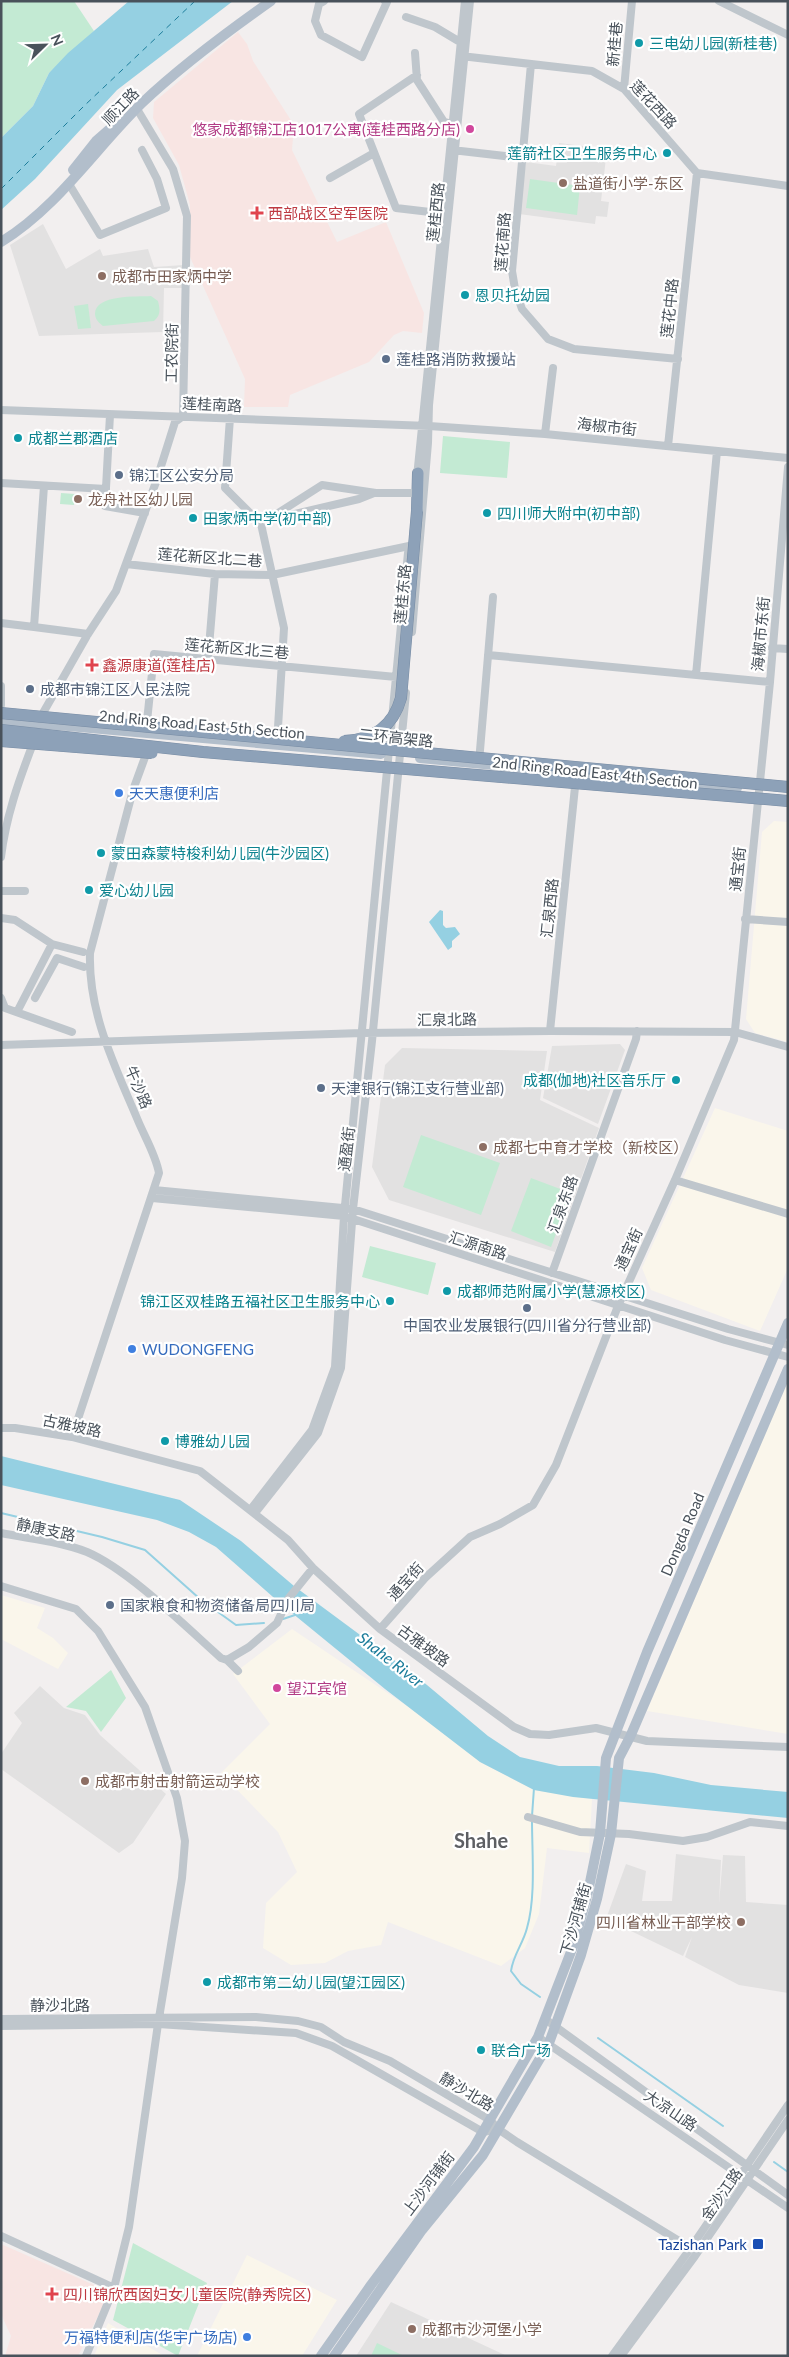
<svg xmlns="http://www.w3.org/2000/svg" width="789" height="2357" font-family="Lato,'Noto Sans SC',sans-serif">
	<rect width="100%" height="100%" fill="#f2efef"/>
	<!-- commercial -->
	<path fill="#faf6eb" d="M774,821L788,822V1042L755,1033L746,1019L762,832Z
		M715,1108L788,1131V1268L760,1331L651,1290L642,1268Z
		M788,1380V1734L647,1711Z
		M1,1595L45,1608L37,1628L53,1638L68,1653L58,1669L1,1639Z
		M292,1629L410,1708L480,1762L534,1790L592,1799L589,1853L547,1848L539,1914L525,1948L501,1966L388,1922L381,1945L348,1951L325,1963L291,1965L263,1948L266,1903L297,1872L278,1832L221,1773L270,1724L233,1674Z
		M247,2255L337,2300L302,2356H197Z
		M108,2323L164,2356H94Z"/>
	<!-- education -->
	<path fill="#e2e1e1" d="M559,143L607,149L601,201L609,202L607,217L596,216L595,224L519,214L526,162L556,166Z
		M43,224L66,269L100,249L103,256L148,249L154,267L184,265V288H164L163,332L39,336L10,245Z
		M620,1044L625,1050L598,1124L543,1098L552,1046Z
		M402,1048L547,1051L540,1100L599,1128L555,1252L389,1200L372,1167L385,1065Z
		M40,1686L64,1708L85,1715L100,1735L166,1794L133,1843L119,1853L1,1769V1754L22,1723L14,1713Z
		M676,1854L721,1860L719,1904L723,1855L745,1856L746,1902L788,1905V1993L739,1985L685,1957L692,1937L683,1956L606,1919L626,1864L646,1871L642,1901H672Z
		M391,2302L507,2356H356Z"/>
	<!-- medical -->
	<path fill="#f8e5e3" d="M238,32L247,44L253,61L294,125L292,150L337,242L386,222L424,313L422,333L403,331L394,335L369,362L290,395L288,407H244L245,379L190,257V205L179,165L153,118L154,102Z
		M1,2244L101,2288L106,2300L78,2356H5L11,2336L1,2314Z"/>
	<!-- green -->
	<path fill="#c3ead3" d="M1,1H74L94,31L49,73L33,106L1,138Z
		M530,179L580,186L577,215L526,208Z
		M151,296L158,301C160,309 161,315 154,321L103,326C99,323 95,319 95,314C95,294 137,297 151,296Z
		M88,304L91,328L78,329L74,306Z
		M443,436L510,442L507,478L440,473Z
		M61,493L75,494L74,505L60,504Z
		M421,1135L500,1163L481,1215L403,1187Z
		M531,1178L571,1193L551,1247L511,1231Z
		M370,1246L436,1263L428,1295L362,1277Z
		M111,1670L126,1698L101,1732L86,1711L66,1707Z
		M133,2243L207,2283L178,2356L113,2320Z
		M377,2343L404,2356H371Z"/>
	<!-- water -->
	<path fill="#95d0e2" d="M129,1H233L117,90L35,179L1,210V138L33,106L49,73L68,53Z
		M440,910L443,911V925L446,928L455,927L460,934L452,941V947L448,950L429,922Z
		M1,1456L180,1500L241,1541L294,1586L421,1680L488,1736L520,1757L559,1766H597L654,1773L711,1785L788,1792V1818L573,1797L534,1790L480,1762L385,1689L281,1604L216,1547L189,1532L157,1520L1,1485Z"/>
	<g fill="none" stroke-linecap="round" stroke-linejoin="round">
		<!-- stream -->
		<path stroke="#95d0e2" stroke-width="2" d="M1,1513L102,1537L145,1550L200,1599L236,1625L264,1623
			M283,1619L295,1615
			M532,1816L534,1788
			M532,1820C532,1854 536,1897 527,1928C523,1944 513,1955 511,1971L521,1984L540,1997
			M598,2038L723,2126
			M774,2162L788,2172"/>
		<!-- ferry -->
		<path stroke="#1c7d9b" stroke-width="1" stroke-dasharray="6 5" stroke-linecap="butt" d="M1,189L84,106L195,1"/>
		<!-- highway casing -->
		<g stroke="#788ca4" stroke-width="12">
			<path id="highway" d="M417,511L418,473"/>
		</g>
		<!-- minor -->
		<path stroke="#bfc6cc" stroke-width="8" d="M324,1L319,4L315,21L321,35L362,57L387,2L385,1
			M719,1L788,35
			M406,17L435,27L460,42
			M415,53L417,80L444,122L452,124
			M461,56L592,71L624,89L697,173L788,186
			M531,64L512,271L515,289L522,309L548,339L574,349L678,359
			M417,75L359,114L396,208L447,214
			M624,89L632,1
			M452,150L522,158
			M330,178L374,153
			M69,184L100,235L166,208L157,179L142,150
			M1,410L429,426L545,434L788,458
			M110,415L105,506L145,513
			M230,418L225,488L261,524L284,628L277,744
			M545,434L553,368
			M668,446L697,173
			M417,477L465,1
			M1,483L106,489
			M44,486L34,627L88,634
			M269,520L359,499L374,493
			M261,524L322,485L376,493H415
			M126,564L215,574L272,575L409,546
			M1,623L34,627
			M412,632L428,443L429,405L470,1
			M772,648L788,649
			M488,655L770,682
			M208,659L215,574
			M696,675L717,451
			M1,686V705
			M39,720L88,634L116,591L156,482L175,422L183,416L187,216L173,169L137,109
			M146,731L154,654L396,677
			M479,762L493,597
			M1,857C6,816 19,780 34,741
			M1,891H25
			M1,918L15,920L52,944L83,952
			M745,919L788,922
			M1,998L5,1008L72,1032
			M35,998L57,958L84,967
			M17,1012L52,944
			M550,1031L575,787
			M1,1045L362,1033L550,1031L735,1032L788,1047
			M675,1180L788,1214
			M154,1190L353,1209L728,1329L788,1345
			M152,1198L344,1216L725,1340L788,1357
			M552,1273L636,1039L637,1031
			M1,1428H15L72,1437L200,1471L288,1540L313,1568L380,1629L514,1727L530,1734L549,1735L596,1728L647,1741L788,1747
			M72,1437L159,1173C156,1156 146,1139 139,1123C116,1068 88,1014 90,953L133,790L148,749
			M251,1509L312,1430L335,1367L344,1216L408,553
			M255,1513L318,1433L341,1368L353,1209L372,1041L406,693
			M1,1533C30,1539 59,1541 87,1552C129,1570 185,1626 221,1658L227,1660L238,1671
			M1,1586L76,1609L98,1631L145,1707L177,1798L185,1841L182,1878L158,2024L129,2227L114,2288L86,2356
			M380,1629L425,1578L470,1537L500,1524L533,1505L556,1465L618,1306L675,1180L734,1040L770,682L788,467
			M227,1660L249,1647L277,1623L288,1599L313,1568
			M528,1817L580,1832L629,1834L683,1841L707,1837L750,1822L788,1826
			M1,2019L256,2017L298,2021L321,2027L344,2042L390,2061L490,2120L498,2129L517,2142L697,2252
			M545,2019L788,2195
			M1,2026L158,2024L296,2033L332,2046L483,2132L498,2129
			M538,2037L788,2208
			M1,2236L114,2288
			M612,2356L690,2249L788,2105
			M621,2356L695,2256L788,2120"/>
		<!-- major -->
		<path stroke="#b2becb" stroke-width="10" d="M73,170L96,141L112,127
			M1,242C58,207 95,149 142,103C181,66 227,32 271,1
			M1,720L381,754
			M420,758L737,788
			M321,2356L371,2285L474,2147L538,2037L574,1944L588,1892L600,1833L606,1758L647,1652L788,1323
			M334,2356L422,2230L483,2155L549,2043L581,1955L597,1899L611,1834L619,1758L630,1737L788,1369"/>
		<!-- highway -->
		<use href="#highway" stroke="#8da1b8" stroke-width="11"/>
		<!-- highway-bridge casing -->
		<g stroke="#788ca4" stroke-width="12" stroke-linecap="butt">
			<path id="highway-bridge" d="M1,713L788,787
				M1,730L203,752L788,801
				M1,741L152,753
				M344,741C373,740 393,727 401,698L417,511"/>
		</g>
		<!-- highway-bridge -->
		<use href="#highway-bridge" stroke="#8da1b8" stroke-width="11"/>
	</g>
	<!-- markers -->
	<g fill="#0f9aa8" stroke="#fff" stroke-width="2">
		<circle cx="639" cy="43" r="5"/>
		<circle cx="667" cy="153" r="5"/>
		<circle cx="465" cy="295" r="5"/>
		<circle cx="18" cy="438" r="5"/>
		<circle cx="487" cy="513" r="5"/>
		<circle cx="193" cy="518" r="5"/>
		<circle cx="101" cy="853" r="5"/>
		<circle cx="89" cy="890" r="5"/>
		<circle cx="676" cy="1080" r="5"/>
		<circle cx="447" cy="1291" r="5"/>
		<circle cx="390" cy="1301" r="5"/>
		<circle cx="165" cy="1441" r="5"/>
		<circle cx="207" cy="1982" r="5"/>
		<circle cx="481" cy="2050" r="5"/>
	</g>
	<g fill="#d1479c" stroke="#fff" stroke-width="2">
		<circle cx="470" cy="129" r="5"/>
		<circle cx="277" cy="1688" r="5"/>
	</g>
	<g fill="#8d6e63" stroke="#fff" stroke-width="2">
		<circle cx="563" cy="183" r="5"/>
		<circle cx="102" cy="276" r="5"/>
		<circle cx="78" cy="499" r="5"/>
		<circle cx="483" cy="1147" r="5"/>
		<circle cx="85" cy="1781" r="5"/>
		<circle cx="741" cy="1922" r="5"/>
		<circle cx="412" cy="2329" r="5"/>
	</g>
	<g fill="#e0444e" stroke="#fff" stroke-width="2">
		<path d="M254.5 205.5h5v5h5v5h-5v5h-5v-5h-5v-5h5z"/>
		<path d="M89.5 657.5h5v5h5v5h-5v5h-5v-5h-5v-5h5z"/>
		<path d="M49.5 2286.5h5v5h5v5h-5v5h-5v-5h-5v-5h5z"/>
	</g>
	<g fill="#5c6f8a" stroke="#fff" stroke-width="2">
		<circle cx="386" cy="359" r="5"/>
		<circle cx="119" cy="475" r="5"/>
		<circle cx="30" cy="689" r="5"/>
		<circle cx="321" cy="1088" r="5"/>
		<circle cx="527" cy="1308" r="5"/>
		<circle cx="110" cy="1605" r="5"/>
	</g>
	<g fill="#3f7fe0" stroke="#fff" stroke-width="2">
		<circle cx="119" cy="793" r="5"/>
		<circle cx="132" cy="1349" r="5"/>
		<circle cx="247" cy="2337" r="5"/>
	</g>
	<rect fill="#1a4fb4" stroke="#fff" stroke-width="2" x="752" y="2238" width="12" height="12" rx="2.5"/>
	<g text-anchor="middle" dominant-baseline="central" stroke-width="4.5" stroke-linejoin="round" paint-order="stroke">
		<!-- culture labels -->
		<g font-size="15" fill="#0d838f" stroke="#fff" text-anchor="start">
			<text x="649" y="43">三电幼儿园(新桂巷)</text>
			<text x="657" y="153" text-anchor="end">莲箭社区卫生服务中心</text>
			<text x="475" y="295">恩贝托幼园</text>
			<text x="28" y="438">成都兰郡酒店</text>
			<text x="497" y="513">四川师大附中(初中部)</text>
			<text x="203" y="518">田家炳中学(初中部)</text>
			<text x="111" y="853">蒙田森蒙特梭利幼儿园(牛沙园区)</text>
			<text x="99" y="890">爱心幼儿园</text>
			<text x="666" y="1080" text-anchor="end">成都(伽地)社区音乐厅</text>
			<text x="457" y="1291">成都师范附属小学(慧源校区)</text>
			<text x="380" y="1301" text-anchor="end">锦江区双桂路五福社区卫生服务中心</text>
			<text x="175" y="1441">博雅幼儿园</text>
			<text x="217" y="1982">成都市第二幼儿园(望江园区)</text>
			<text x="491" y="2050">联合广场</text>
		</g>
		<!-- street labels -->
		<g font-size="15" fill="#49525b" stroke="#fff">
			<text transform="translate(614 44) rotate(-85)">新桂巷</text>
			<text transform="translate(654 104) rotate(47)">莲花西路</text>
			<text transform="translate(120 106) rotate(-46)">顺江路</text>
			<text transform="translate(435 212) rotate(-84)">莲桂西路</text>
			<text transform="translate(502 242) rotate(-86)">莲花南路</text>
			<text transform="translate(669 308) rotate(-84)">莲花中路</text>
			<text transform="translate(171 353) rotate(-89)">工农院街</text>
			<text transform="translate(212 404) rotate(3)">莲桂南路</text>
			<text transform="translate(607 426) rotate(6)">海椒市街</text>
			<text transform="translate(210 557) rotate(4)">莲花新区北二巷</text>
			<text transform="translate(402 594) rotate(-85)">莲桂东路</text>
			<text transform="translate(760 634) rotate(-85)">海椒市东街</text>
			<text transform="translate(237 648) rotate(5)">莲花新区北三巷</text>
			<text transform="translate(202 724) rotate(5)">2nd Ring Road East 5th Section</text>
			<text transform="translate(396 737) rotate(6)">二环高架路</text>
			<text transform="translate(595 772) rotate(6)">2nd Ring Road East 4th Section</text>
			<text transform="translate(737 869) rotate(-84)">通宝街</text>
			<text transform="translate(549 908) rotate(-84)">汇泉西路</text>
			<text transform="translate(447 1019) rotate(-1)">汇泉北路</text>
			<text transform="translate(139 1087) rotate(67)">牛沙路</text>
			<text transform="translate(346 1149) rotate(-83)">通盈街</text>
			<text transform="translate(562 1204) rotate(-70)">汇泉东路</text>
			<text transform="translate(478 1245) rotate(18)">汇源南路</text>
			<text transform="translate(628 1249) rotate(-65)">通宝街</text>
			<text transform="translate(72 1425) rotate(12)">古雅坡路</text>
			<text transform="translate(46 1529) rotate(12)">静康支路</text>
			<text transform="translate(682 1534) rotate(-67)">Dongda Road</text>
			<text transform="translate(405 1581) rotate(-48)">通宝街</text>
			<text transform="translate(424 1645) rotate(36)">古雅坡路</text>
			<text transform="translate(575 1919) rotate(-74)">下沙河铺街</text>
			<text x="60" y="2005">静沙北路</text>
			<text transform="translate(467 2091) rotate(31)">静沙北路</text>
			<text transform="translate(671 2110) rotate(34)">大凉山路</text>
			<text transform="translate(428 2183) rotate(-53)">上沙河铺街</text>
			<text transform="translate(721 2194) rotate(-55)">金沙江路</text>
		</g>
		<!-- hotel labels -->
		<g font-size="15" fill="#b23c85" stroke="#fff" text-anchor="end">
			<text x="460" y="129">悠家成都锦江店1017公寓(莲桂西路分店)</text>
			<text x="287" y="1688" text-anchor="start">望江宾馆</text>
		</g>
		<!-- education labels -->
		<g font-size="15" fill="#785e54" stroke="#fff" text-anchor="start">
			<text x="573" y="183">盐道街小学-东区</text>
			<text x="112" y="276">成都市田家炳中学</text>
			<text x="88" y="499">龙舟社区幼儿园</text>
			<text x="493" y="1147">成都七中育才学校（新校区）</text>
			<text x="95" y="1781">成都市射击射箭运动学校</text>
			<text x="731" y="1922" text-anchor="end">四川省林业干部学校</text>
			<text x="422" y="2329">成都市沙河堡小学</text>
		</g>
		<!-- health labels -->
		<g font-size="15" fill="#be3a42" stroke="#fff" text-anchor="start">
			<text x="268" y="213">西部战区空军医院</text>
			<text x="102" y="665">鑫源康道(莲桂店)</text>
			<text x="63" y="2294">四川锦欣西囡妇女儿童医院(静秀院区)</text>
		</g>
		<!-- service labels -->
		<g font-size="15" fill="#4e5e75" stroke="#fff" text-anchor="start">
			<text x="396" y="359">莲桂路消防救援站</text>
			<text x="129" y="475">锦江区公安分局</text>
			<text x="40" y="689">成都市锦江区人民法院</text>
			<text x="331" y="1088">天津银行(锦江支行营业部)</text>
			<text x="527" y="1325" text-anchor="middle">中国农业发展银行(四川省分行营业部)</text>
			<text x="120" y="1605">国家粮食和物资储备局四川局</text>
		</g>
		<!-- shop labels -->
		<g font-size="15" fill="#366cbe" stroke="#fff" text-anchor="start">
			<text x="129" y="793">天天惠便利店</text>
			<text x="142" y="1349">WUDONGFENG</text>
			<text x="237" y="2337" text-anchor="end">万福特便利店(华宇广场店)</text>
		</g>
		<!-- transit labels -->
		<g font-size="15" fill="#164399" stroke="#fff" text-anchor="end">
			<text x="747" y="2244">Tazishan Park</text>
		</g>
		<!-- water labels -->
		<g font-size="16" font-style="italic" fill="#1c7d9b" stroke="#fff">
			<text transform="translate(391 1659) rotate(38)">Shahe River</text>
		</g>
		<!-- district labels -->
		<g font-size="20" font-weight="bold" fill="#5d5f63" stroke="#fff">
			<text x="481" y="1840">Shahe</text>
		</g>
	</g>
	<!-- border -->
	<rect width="789" height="2357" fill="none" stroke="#49525b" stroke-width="5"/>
	<!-- north arrow -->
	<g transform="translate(45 45) rotate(67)" stroke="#ffffff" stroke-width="4" paint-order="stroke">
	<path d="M0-4L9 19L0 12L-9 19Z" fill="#49525b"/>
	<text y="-8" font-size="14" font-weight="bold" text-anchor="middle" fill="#49525b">N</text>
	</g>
</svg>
